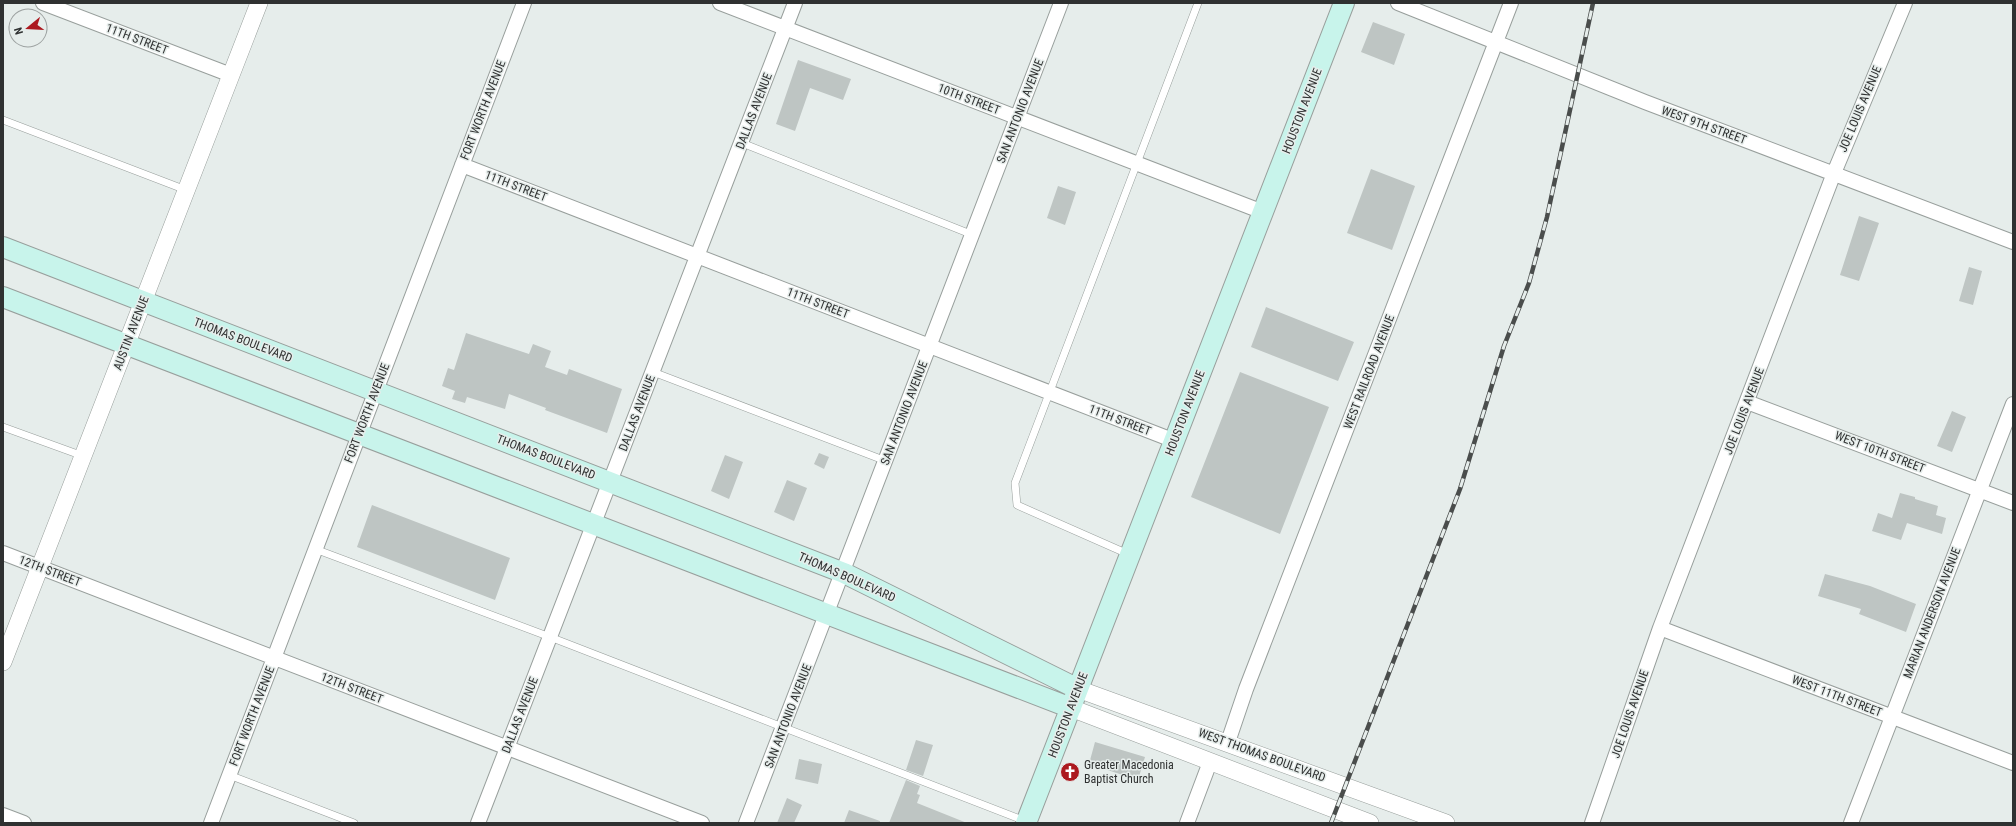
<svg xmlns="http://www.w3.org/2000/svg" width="2016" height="826" font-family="'Roboto Condensed',sans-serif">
	<rect width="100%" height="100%" fill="#e6edeb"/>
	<!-- building -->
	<path fill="#bec5c3" d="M1373,22L1405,34L1394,65L1361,52Z
		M798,60L851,79L843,100L810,88L795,131L776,124Z
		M1371,169L1415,186L1392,250L1347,233Z
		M1058,186L1076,192L1065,225L1047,218Z
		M1859,216L1879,223L1859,281L1840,275Z
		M1969,267L1982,271L1973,305L1959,301Z
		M1266,307L1354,342L1338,381L1251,347Z
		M466,333L529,354L533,344L551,351L545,367L567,375L569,369L622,389L607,433L545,410L546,408L509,394L505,409L467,397L465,403L452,399L455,391L442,386L448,368L454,370Z
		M1240,372L1329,407L1280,534L1191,497Z
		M1952,411L1966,417L1952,452L1937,446Z
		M819,453L829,457L824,469L814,464Z
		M725,455L743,462L729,499L711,491Z
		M787,480L807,488L794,521L774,512Z
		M1900,493L1915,497V499L1938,506L1936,515L1946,518L1942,534L1907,523L1901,540L1872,531L1878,513L1892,518Z
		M372,505L510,558L495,600L357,547Z
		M1825,574L1870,586L1916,604L1906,632L1859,614L1861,609L1818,596Z
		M916,740L933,745L923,776L906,770Z
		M1095,742L1145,757L1138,780L1089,764Z
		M799,759L822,764L818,784L795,779Z
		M906,780L920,786L917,794L920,795L917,803L967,823H889Z
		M787,798L802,805L794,823H777Z
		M849,810L880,821V823H844Z"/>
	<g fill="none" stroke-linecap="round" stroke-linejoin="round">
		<!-- service casing -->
		<g stroke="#989f9c" stroke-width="8">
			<path id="service" d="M3,120L186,190
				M742,143L973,235
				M653,372L886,461
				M3,427L83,456
				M315,549L550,637L1025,821
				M1128,554L1017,505L1015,483L1198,3
				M229,775L354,823"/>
		</g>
		<!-- minor casing -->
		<g stroke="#989f9c" stroke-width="16">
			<path id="minor" d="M43,3L231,75
				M720,3L1263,212
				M1398,3L1645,102L2013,242
				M462,165L1175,441
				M1747,402L2013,503
				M3,553L702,823
				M1660,628L2013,763
				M1228,742L1246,689L1511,3
				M3,815L24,823
				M211,823L524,3
				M478,823L795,3
				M746,823L1061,3
				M1187,823L1210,762
				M1592,823L1660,628L1834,173L1905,3
				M1851,823L2013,404"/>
		</g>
		<!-- tertiary casing -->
		<g stroke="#989f9c" stroke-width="18">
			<path id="tertiary" d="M3,662L259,3
				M1078,689L1446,823
				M1071,708L1370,823"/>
		</g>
		<!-- secondary casing -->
		<g stroke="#989f9c" stroke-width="22">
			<path id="secondary" d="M3,247L844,573L1078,689
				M3,297L1071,708
				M1026,823L1344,3"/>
		</g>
		<!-- service -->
		<use href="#service" stroke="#fff" stroke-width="7"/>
		<!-- minor -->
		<use href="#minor" stroke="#fff" stroke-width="14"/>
		<!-- tertiary -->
		<use href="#tertiary" stroke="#fff" stroke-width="17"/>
		<!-- secondary -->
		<use href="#secondary" stroke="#c8f4eb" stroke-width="20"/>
		<!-- rail casing -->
		<g stroke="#4a4d4c" stroke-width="4.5">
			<path id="rail" d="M1331,823L1460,489L1504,346L1529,283L1547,217L1593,3"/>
		</g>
		<!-- rail -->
		<use href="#rail" stroke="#e6edeb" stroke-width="3" stroke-dasharray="9" stroke-linecap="butt"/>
	</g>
	<!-- icons -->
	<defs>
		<g id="church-disc" transform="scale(1)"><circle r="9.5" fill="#ac191f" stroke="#e6edeb"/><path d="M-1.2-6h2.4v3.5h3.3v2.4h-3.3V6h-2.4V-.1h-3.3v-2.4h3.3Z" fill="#fff"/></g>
	</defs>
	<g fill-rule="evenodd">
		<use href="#church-disc" x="1070" y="772"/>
	</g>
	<g text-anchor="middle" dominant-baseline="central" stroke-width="3" stroke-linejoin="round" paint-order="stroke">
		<!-- street labels -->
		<g font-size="12" fill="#2f3131" stroke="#e6edeb">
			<text transform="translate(137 39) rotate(21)">11TH STREET</text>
			<text transform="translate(969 99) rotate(21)">10TH STREET</text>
			<text transform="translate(1860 109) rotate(-67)">JOE LOUIS AVENUE</text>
			<text transform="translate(483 110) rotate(-69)">FORT WORTH AVENUE</text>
			<text transform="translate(754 111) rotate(-69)">DALLAS AVENUE</text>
			<text transform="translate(1020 111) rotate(-69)">SAN ANTONIO AVENUE</text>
			<text transform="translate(1302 111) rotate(-69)">HOUSTON AVENUE</text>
			<text transform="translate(1704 125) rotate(20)">WEST 9TH STREET</text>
			<text transform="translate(516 186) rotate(21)">11TH STREET</text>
			<text transform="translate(818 303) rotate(21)">11TH STREET</text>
			<text transform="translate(131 333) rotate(-69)">AUSTIN AVENUE</text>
			<text transform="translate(243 340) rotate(21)">THOMAS BOULEVARD</text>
			<text transform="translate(1369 372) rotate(-69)">WEST RAILROAD AVENUE</text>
			<text transform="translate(1744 411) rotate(-69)">JOE LOUIS AVENUE</text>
			<text transform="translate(367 413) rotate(-69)">FORT WORTH AVENUE</text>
			<text transform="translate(637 413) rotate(-69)">DALLAS AVENUE</text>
			<text transform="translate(904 413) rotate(-69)">SAN ANTONIO AVENUE</text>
			<text transform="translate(1185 413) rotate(-69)">HOUSTON AVENUE</text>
			<text transform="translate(1120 420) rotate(21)">11TH STREET</text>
			<text transform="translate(1880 452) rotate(21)">WEST 10TH STREET</text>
			<text transform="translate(546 457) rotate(21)">THOMAS BOULEVARD</text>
			<text transform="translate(50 571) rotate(21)">12TH STREET</text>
			<text transform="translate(847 577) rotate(24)">THOMAS BOULEVARD</text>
			<text transform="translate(1932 613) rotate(-69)">MARIAN ANDERSON AVENUE</text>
			<text transform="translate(352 688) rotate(21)">12TH STREET</text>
			<text transform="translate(1837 696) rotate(21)">WEST 11TH STREET</text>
			<text transform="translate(1630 714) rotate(-71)">JOE LOUIS AVENUE</text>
			<text transform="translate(520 715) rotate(-69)">DALLAS AVENUE</text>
			<text transform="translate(1068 715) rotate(-69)">HOUSTON AVENUE</text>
			<text transform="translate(252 716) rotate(-69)">FORT WORTH AVENUE</text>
			<text transform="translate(788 716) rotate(-69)">SAN ANTONIO AVENUE</text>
			<text transform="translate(1262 755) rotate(20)">WEST THOMAS BOULEVARD</text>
		</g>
		<!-- poi labels -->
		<g font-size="12" fill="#2f3131" stroke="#e6edeb" text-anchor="start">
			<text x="1084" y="765">Greater Macedonia<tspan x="1084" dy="14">Baptist Church</tspan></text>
		</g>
	</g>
	<!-- border -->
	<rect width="2016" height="826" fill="none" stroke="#2f3131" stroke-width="8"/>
	<!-- north arrow -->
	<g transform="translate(28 28) rotate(252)"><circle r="19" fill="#e6edeb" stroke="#9da2a1"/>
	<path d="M0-3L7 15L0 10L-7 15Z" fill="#ac191f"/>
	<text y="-6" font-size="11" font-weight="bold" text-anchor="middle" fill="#2f3131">N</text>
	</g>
</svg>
